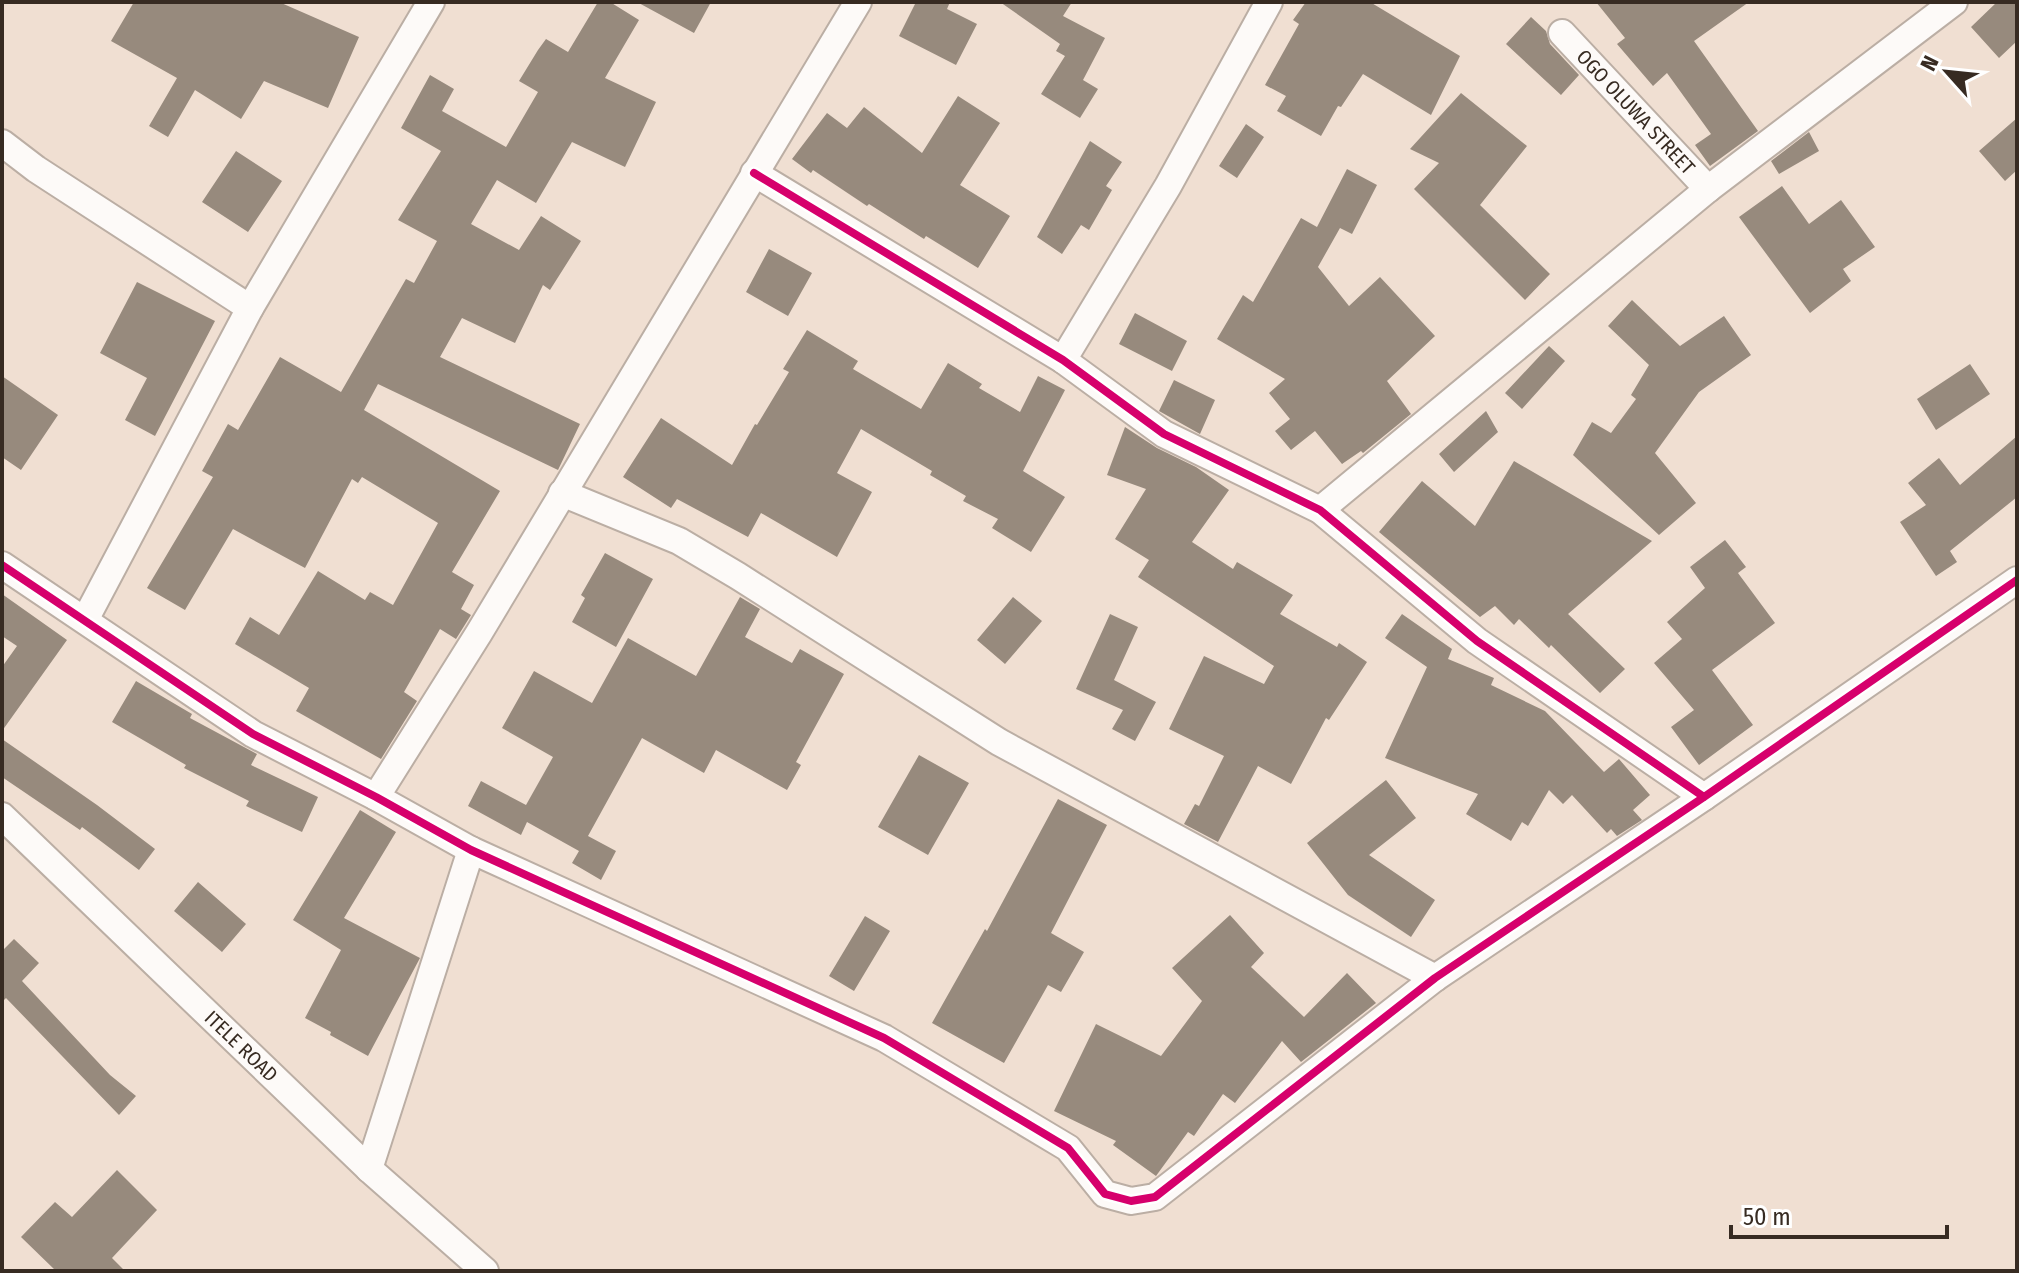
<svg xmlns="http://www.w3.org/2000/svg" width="2019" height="1273" font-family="'Fira Sans Condensed',sans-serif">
	<rect width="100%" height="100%" fill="#f0dfd2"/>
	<!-- building -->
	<path fill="#978a7d" d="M134,2H279L359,37L328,108L264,81L241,119L195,90L168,137L149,126L177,78L111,41Z
		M598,2H610L639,20L605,78L656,102L625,167L572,142L536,203L497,180L471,224L519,250L541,216L581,241L550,290L543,285L515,343L462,318L440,357L580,424L558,470L378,384L364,410L500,491L452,572L474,585L461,609L471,615L456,639L440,629L404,692L417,701L381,759L296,711L309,688L235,644L250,617L279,635L318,571L365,600L370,592L393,605L438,523L362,477L358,483L352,479L305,568L233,529L185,610L147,588L213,477L202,471L228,424L238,430L280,357L341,392L406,279L414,283L437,241L398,220L441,151L401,128L430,75L454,89L442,111L506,147L538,92L519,81L538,50L546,39L568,52Z
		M637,2H711L694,33Z
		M916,2H950L947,9L977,24L956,65L899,36Z
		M1000,2H1072L1063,16L1105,38L1083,80L1098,89L1080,118L1041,94L1065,56L1056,51L1060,44Z
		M1306,2H1370L1460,56L1431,115L1363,74L1341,107L1338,106L1321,136L1277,111L1286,96L1265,85L1299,24L1293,20Z
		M1596,2H1749L1694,41L1758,131L1710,166L1695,145L1711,134L1667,73L1653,86L1617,44L1625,38Z
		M1997,2H2017V41L1999,58L1971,27Z
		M1531,17L1546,31L1550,44L1579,75L1561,95L1506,44Z
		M1461,93L1527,146L1480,205L1550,274L1525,300L1414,189L1439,163L1410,149Z
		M958,96L1000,123L960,185L1010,216L978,268L926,236L924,239L869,204L867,206L813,170L811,173L792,159L827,113L847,128L864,107L922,153Z
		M2017,118V170L2005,181L1979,151Z
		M1246,124L1264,137L1237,178L1219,166Z
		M1809,132L1819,151L1779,174L1771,161Z
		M1090,141L1122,162L1106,186L1112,190L1089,230L1081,225L1062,254L1037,237Z
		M236,151L282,181L248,232L202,202Z
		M1347,169L1377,185L1352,234L1340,228L1318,267L1349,306L1380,277L1435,336L1387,381L1411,414L1363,453L1361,451L1342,464L1315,431L1291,450L1275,431L1290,419L1269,393L1285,379L1217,339L1243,295L1253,302L1301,218L1317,227Z
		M1782,186L1809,224L1841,200L1875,247L1843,269L1851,281L1810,313L1739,217Z
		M769,249L812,273L788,316L746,292Z
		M137,282L215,321L155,436L125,420L147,378L100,353Z
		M1632,300L1680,346L1724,316L1751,355L1699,392L1655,453L1696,503L1659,535L1573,455L1592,422L1611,433L1636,399L1631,395L1649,365L1608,326Z
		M1135,313L1187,341L1172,371L1119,344Z
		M807,330L858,361L853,369L921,409L948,363L982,384L979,388L1020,412L1038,376L1065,390L1023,471L1065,497L1031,552L992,528L998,519L963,501L966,496L930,475L932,471L861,429L837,473L872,492L837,557L761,513L748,537L677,499L671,508L623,477L661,418L732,465L755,424L757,425L789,372L783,369Z
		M1549,346L1565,361L1522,409L1505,393Z
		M1970,364L1990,394L1936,430L1917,399Z
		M2,376L58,415L21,470L2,457Z
		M1174,380L1215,400L1200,434L1159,411Z
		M1486,411L1498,432L1454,472L1439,454Z
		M1125,427L1157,448L1196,467L1229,490L1192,542L1233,569L1237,562L1293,595L1280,614L1337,647L1339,643L1367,662L1329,720L1326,718L1291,784L1258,766L1218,842L1184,824L1195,804L1199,806L1224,756L1169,729L1204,656L1264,684L1274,666L1138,577L1149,560L1115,539L1146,489L1107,475Z
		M2017,436V497L1950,551L1957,562L1936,576L1900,522L1926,505L1908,483L1939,458L1960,485Z
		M1514,461L1652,541L1568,614L1625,669L1600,693L1551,645L1549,648L1519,619L1514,625L1495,606L1480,617L1379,532L1422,481L1475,526Z
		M1725,540L1746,567L1738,573L1775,623L1712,670L1753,725L1699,765L1671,727L1694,710L1654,663L1682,639L1667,622L1705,588L1690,567Z
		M605,553L653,579L616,647L572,622L585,598L581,595Z
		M2,594L67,640L2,731V667L17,646L2,636Z
		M740,597L760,609L745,637L792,663L800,649L844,674L796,762L801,765L787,790L716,750L704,773L642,738L588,836L616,851L601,880L572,863L579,851L527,822L521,835L468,806L481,781L526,805L553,757L502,728L534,671L592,703L628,638L696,676Z
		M1013,597L1042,621L1005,664L977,640Z
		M1110,614L1138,627L1114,680L1156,702L1135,741L1112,729L1123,710L1076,689Z
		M1402,614L1452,649L1448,659L1494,678L1491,685L1545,711L1604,772L1619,759L1650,795L1633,810L1642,820L1617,836L1611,829L1607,833L1572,795L1563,804L1549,790L1528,826L1522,822L1511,841L1466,814L1478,794L1385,758L1427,667L1385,638Z
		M136,681L192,714L190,718L257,754L251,765L318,797L302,832L246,806L249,801L184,768L186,765L112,722Z
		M2,739L97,805L155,849L139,870L82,827L80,830L2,777Z
		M919,755L969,783L928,855L878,827Z
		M1386,780L1416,818L1369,855L1435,900L1411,937L1348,895L1307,843Z
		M1058,799L1107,825L1051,933L1084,952L1061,992L1048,985L1004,1063L932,1023L985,929L987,931Z
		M360,810L396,832L344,918L420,958L368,1056L330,1035L331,1032L305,1018L341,950L293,920Z
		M198,882L246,924L222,952L174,911Z
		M1230,915L1264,953L1251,967L1304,1017L1347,973L1376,1003L1301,1062L1282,1041L1235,1103L1223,1094L1194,1136L1188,1132L1156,1176L1113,1145L1116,1141L1054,1111L1096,1024L1161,1056L1202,1001L1172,968Z
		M865,916L890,931L854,991L829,976Z
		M14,939L39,963L22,981L110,1075L136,1096L119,1115L6,998L2,1002V951Z
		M117,1170L157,1210L112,1258L125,1271H56L21,1237L55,1202L72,1217Z"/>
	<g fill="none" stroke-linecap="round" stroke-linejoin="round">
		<!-- minor casing -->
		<g stroke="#bbaea4" stroke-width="30">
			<g id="minor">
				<path id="s1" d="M1562,33L1708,189"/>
				<path d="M2,143L36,169L250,308"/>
				<path d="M754,173L1063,360L1164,434L1320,510L1477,641L1704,797"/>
				<path d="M1063,360L1168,186L1269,2"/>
				<path d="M562,493L679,541L738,576L999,742L1435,978"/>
				<path d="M1320,510L1708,189L1954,2"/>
				<path d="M2,565L253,734L376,797L471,850L884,1038L1068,1148L1105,1194L1131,1201L1155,1197L1435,978L1704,797L2017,580"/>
				<path d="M85,620L250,308L431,2"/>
				<path d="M376,797L479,633L858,2"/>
				<path id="s2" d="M2,816L369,1169L485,1271"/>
				<path d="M369,1169L471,850"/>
			</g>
		</g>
		<!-- minor -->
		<use href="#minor" stroke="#fdfaf8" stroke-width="26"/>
		<!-- cycleway casing -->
		<g stroke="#fff" stroke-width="13">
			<path id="cycleway" d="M754,173L1063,360L1164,434L1320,510L1477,641L1704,797
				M2,565L253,734L376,797L471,850L884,1038L1068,1148L1105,1194L1131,1201L1155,1197L1435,978L1704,797L2017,580"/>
		</g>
		<!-- cycleway -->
		<use href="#cycleway" stroke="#d6006c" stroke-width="8"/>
	</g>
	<g text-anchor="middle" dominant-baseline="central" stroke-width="8" stroke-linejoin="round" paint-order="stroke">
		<!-- street labels -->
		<g font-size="20" fill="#372b22" stroke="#fff">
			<text stroke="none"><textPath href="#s1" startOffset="108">OGO OLUWA STREET</textPath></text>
			<text stroke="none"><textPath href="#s2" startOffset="332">ITELE ROAD</textPath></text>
		</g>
	</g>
	<!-- border -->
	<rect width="2019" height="1273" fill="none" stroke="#372b22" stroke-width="8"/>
	<!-- north arrow -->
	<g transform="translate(1947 72) rotate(297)" stroke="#ffffff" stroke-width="6" paint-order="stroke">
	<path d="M0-6L14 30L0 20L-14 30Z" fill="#372b22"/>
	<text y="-12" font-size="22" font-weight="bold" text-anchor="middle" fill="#372b22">N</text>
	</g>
	<!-- scale -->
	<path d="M1731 1225v12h216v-12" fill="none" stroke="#372b22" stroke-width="4"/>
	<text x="1743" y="1225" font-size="24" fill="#372b22" stroke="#ffffff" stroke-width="6" paint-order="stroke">50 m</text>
</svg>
